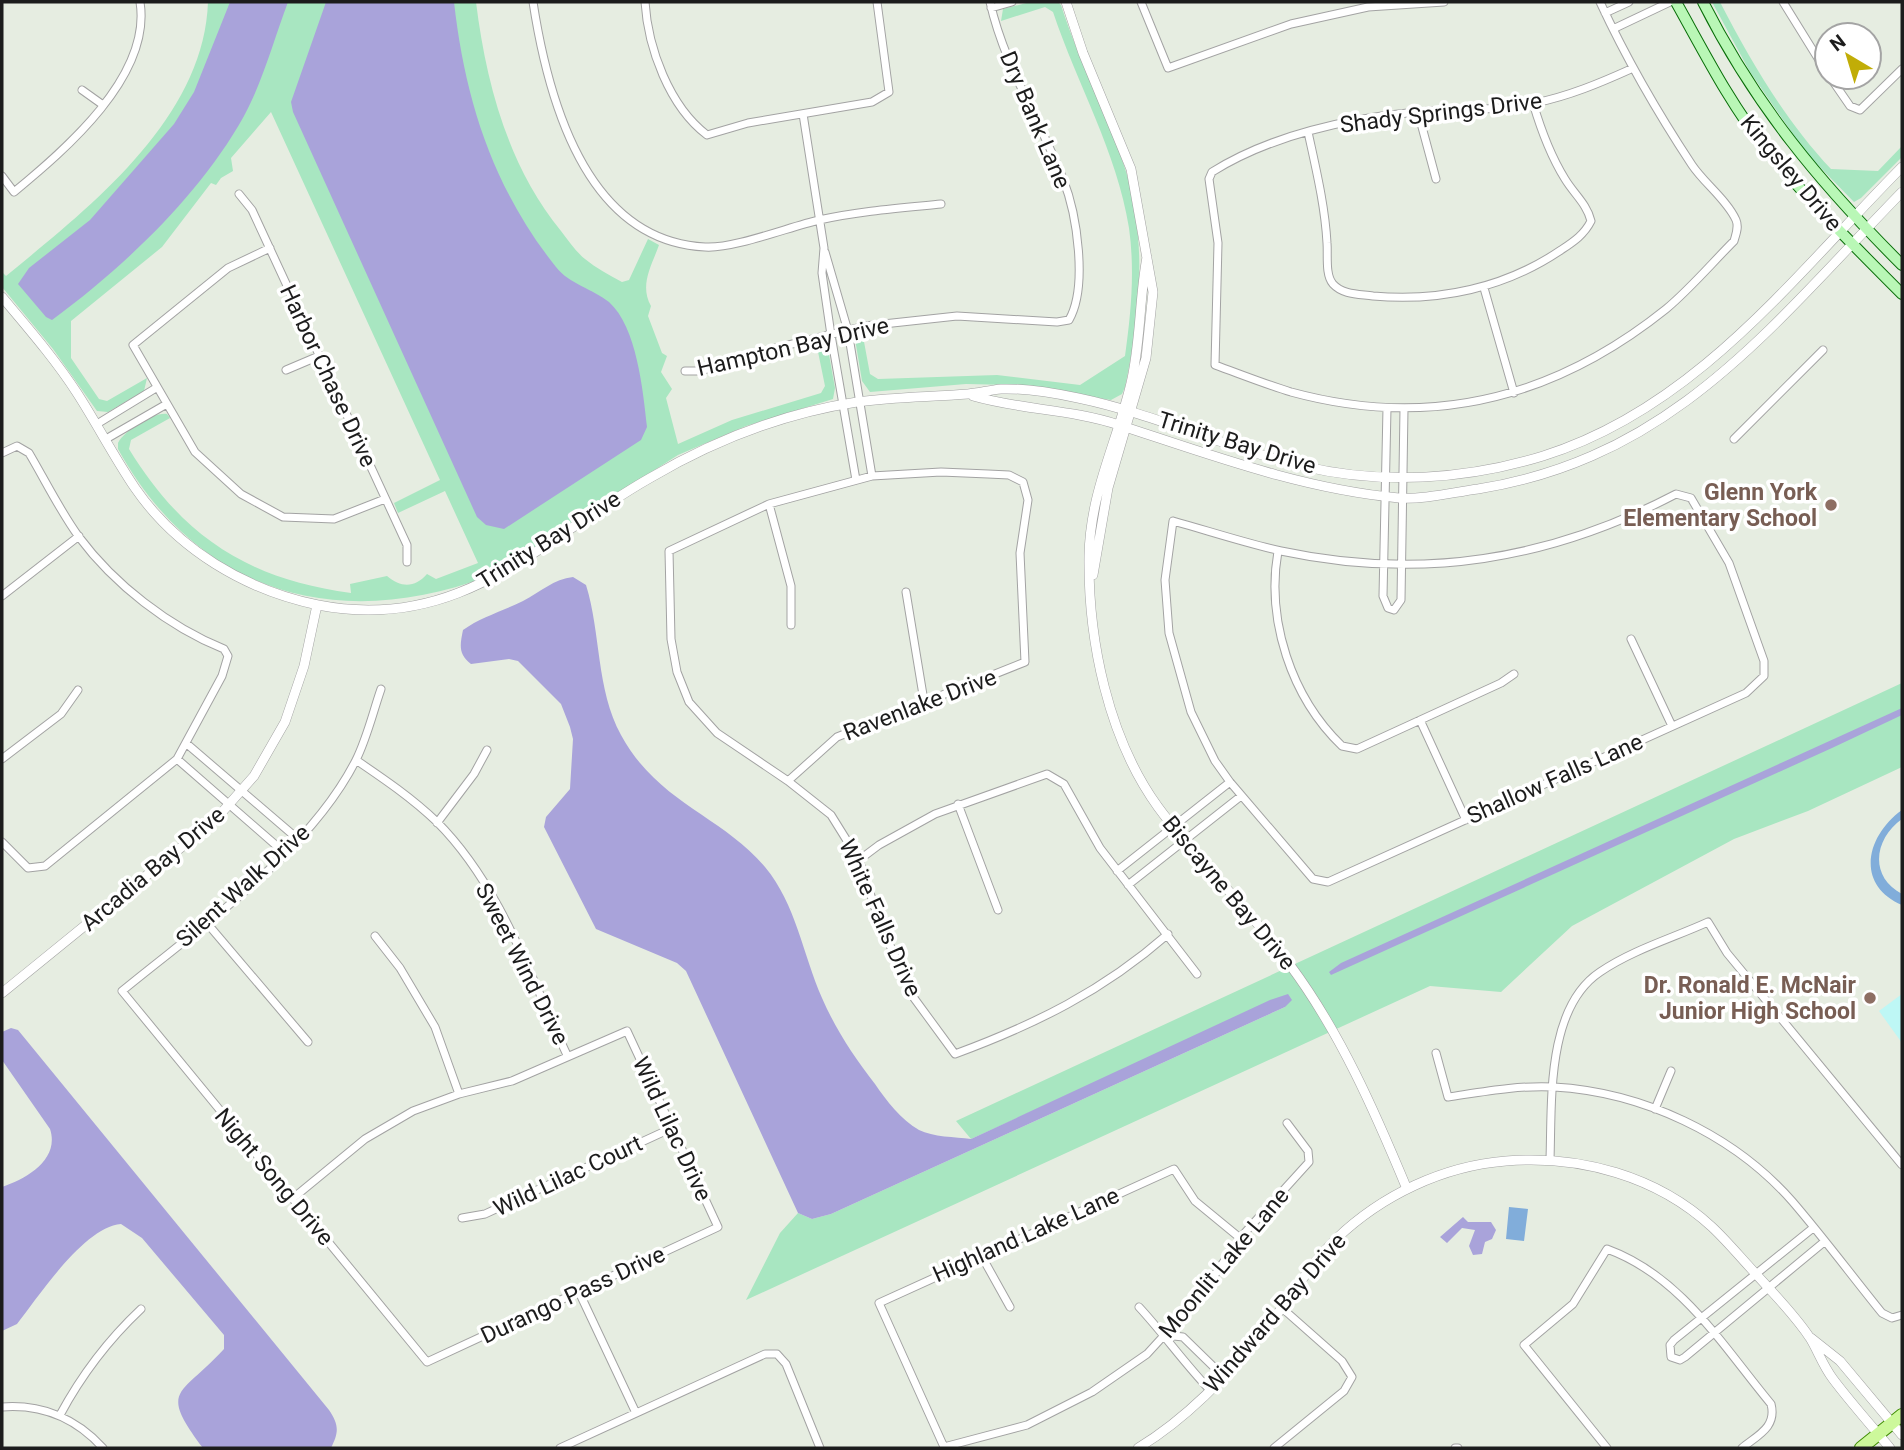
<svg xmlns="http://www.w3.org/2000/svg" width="1904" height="1450" font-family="Roboto,sans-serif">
	<rect width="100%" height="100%" fill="#e6ede1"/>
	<!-- grass -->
	<path fill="#a8e6c1" d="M208,2H476C486,83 508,166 561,231C568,240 576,252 585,259C596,268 609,275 622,282L629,280L648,239L659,245C652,265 639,285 651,306L648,316L662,353L667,356L661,372L672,389L666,398L678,444L732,420L821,393L825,386L816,342L826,344L828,349L835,388L833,399L746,426L678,455L489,576C338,633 198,594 118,449V443C125,430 153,412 167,414L170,418L131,440L129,449C183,537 248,579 351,593L350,584L387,576C401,588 415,588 427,574L436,579L478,563L445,491L398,513L394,503L440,480L271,112L231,158L233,171L221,178L216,185L211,183L162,247L71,321V358L99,399L107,401L147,378L144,391L108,412L97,411L53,349L2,287V272L6,276C89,208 204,119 208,2Z
		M1030,2H1058L1061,5C1079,63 1110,116 1127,175C1147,245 1140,317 1125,387L1122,394L1111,400L1012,385L966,384L870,392L862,381L855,339L862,331L870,374L878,379L997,375L1080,385L1125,356C1131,313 1135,271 1129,228C1117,152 1077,84 1053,12L1045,7L1001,21L1003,9Z
		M1712,2H1720C1751,62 1785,120 1831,169L1878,171L1902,146V157L1861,198L1854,202L1806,153L1750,72Z
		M1902,683V767L1808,811L1734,839L1572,926L1501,992L1430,986L746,1300L780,1233L798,1213L812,1219L831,1214L1285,1007L1288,995L971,1139L956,1121Z"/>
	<!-- park -->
	<path fill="#bef7f5" d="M1902,994V1043L1879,1011Z"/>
	<!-- pitch -->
	<path fill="#81adda" d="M1902,810V819C1875,838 1868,876 1902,894V905C1854,884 1867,835 1902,810Z
		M1509,1207L1528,1209L1524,1241L1506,1239Z"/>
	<!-- water -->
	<path fill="#a9a3da" d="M230,2H288C274,39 263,81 244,116C200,195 124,267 52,320L46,317L18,284L29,268L90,220L174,124L194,92Z
		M326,2H454C465,100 493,188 556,267C569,284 593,289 609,302C637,327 643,391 647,427L641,440L504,529L486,525L477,517L293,112L291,102Z
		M573,577L586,585C601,633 596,689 621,735C658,803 721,815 765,867C796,904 803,955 822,998C836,1030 854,1057 875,1084C886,1100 901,1120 919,1130C933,1137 955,1137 971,1139L1270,1000L1288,994L1292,1000L1285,1007L831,1214L812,1219L798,1213L686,971L677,963L596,929L544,827L546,817L570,789L573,739L570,727L561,704L518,661L509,659L471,664C458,654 460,645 463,630C481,617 503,611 523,601C540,592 554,579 573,577Z
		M1902,708V715L1832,748L1331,975L1329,972L1341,963Z
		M11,1028L18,1030L329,1410C339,1425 339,1432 331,1448H203C158,1388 180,1397 224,1349V1335L142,1238L121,1224C84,1227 39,1296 17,1324L2,1331V1187C27,1179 60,1159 50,1129L2,1060V1032Z
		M1463,1217L1468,1222H1491L1496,1230L1492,1239L1485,1242L1482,1254L1473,1255L1469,1246L1475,1230L1462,1228L1447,1243L1440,1237Z"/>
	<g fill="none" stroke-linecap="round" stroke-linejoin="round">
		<!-- minor casing -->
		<g stroke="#a3a3a3" stroke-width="9">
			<path id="minor" d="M533,2C548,99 586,241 705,247C733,249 789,227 819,220C859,211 900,208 941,204
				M645,2C648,48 669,106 707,135L748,123L872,102L889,92L877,2
				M1141,2L1168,68L1291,24L1368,7L1444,2
				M1600,2C1627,60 1657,112 1692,165C1704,183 1727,200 1736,220C1739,227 1736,234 1734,241C1712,263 1690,289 1666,309C1555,398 1430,430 1291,392C1265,384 1240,374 1215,365L1218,243L1209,179L1212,172C1271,135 1349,118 1417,112C1456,109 1496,111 1535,103C1569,96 1600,83 1631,69
				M1783,2L1827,73
				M991,8L1012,2
				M1605,13L1629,2
				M1613,29L1670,2
				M1830,77L1850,106L1860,110L1902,69
				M82,90L103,105
				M1418,112L1436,179
				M803,114L824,248L822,273L831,335L856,480
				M1308,132C1316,169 1325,206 1327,243C1328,255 1325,275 1333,284C1343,295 1359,294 1373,296C1439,302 1505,288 1561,250C1573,242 1584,235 1591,221C1587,204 1574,194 1565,179C1550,155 1541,130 1533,103
				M2,176L14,192C65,150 152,76 140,2
				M239,194L252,210L407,545V562
				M270,248L228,268L133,345L195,452L241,494L283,517L334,519L385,499
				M825,252L848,331L872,476
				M1484,288L1514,393
				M286,370L319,356
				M685,371H701L760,352L865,326L957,316L1057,322L1069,320C1088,287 1077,214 1063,179C1040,120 1004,65 990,2
				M1387,408L1383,596L1388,608L1394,610L1401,600L1404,409
				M97,424L156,388
				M106,439L165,405
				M1734,439L1823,350
				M2,453L17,446L29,453C45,480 60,511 79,537C114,584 169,627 224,649L228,656L222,676L177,759L45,866L28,868L2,842
				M1676,494L1691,498L1729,563L1764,661V676L1746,693L1328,882L1313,879L1230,782L1215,761L1191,712L1169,633L1165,580L1173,521C1209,531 1245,543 1281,551C1421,581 1550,560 1676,494Z
				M769,504L872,476L941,472L988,474L1009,475L1023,482L1028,500L1020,553L1025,662L837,737L788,781
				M1278,551C1266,620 1291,697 1342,746L1357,749L1501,683L1514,674
				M906,592L924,701
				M2,596L79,536
				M791,625V586L769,504L669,551L671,639L677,672L689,702L717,733L788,781L831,815L859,860L879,920L911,994L955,1054C1036,1024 1103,991 1168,934
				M1631,639L1672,726
				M1420,720L1466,820
				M187,744L299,840
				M2,759L61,714L78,690
				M177,759L286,854
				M356,760C384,779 412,798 437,822C500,885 530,976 567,1055
				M958,804L998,910
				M437,823L474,774L487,750
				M859,860L879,845L935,814L1047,774L1064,784L1100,848L1197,974
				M1117,871L1230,782
				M1128,885L1241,796
				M206,922L308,1042
				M375,936L400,968L435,1027L459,1094
				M1436,1053L1448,1097C1482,1092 1519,1085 1554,1087C1642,1092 1733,1134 1792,1201C1823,1237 1852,1276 1882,1313L1892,1318L1902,1315
				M1655,1109L1671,1071
				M1550,1159C1552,1102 1546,1008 1600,972C1632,950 1673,938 1708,922L1727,953L1902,1165
				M292,1199L365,1139L413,1111L459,1094L512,1081L627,1031L718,1227L427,1362L122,991C201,926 309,853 356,760C367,738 373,712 381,689
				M462,1218L485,1214L672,1128
				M1813,1228L1674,1340L1670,1345L1671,1357L1680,1360L1685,1357L1824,1242
				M1240,1238L1195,1201L1174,1169L879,1303L944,1447L1027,1425L1092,1392L1147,1354L1201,1295L1240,1238L1309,1162L1308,1151L1287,1123
				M981,1255L1010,1307
				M579,1292L636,1413
				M1139,1307C1164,1334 1184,1363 1210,1390
				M1165,1335L1183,1337L1224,1377
				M2,1407C41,1404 76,1418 103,1448
				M60,1415C82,1374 107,1341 141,1309
				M560,1448L765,1354H777L786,1364L820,1448
				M1274,1448L1344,1391L1352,1377L1342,1361L1282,1308
				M1455,1448H1458
				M1607,1448L1524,1345L1573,1304L1607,1249C1681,1276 1722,1345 1771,1404C1777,1427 1758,1435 1742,1448"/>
		</g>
		<!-- tertiary casing -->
		<g stroke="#a3a3a3" stroke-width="10">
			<path id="tertiary" d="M1066,2L1083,53L1131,169L1153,292L1146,358L1108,488L1093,575
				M1147,257C1139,299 1141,341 1131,383C1117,443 1090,492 1089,556C1088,640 1108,738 1158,807C1199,863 1250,909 1290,965C1340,1032 1375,1112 1407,1189
				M2,297C28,328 55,359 77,393C97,424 114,457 135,488C177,549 245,590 318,605C460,633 539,541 650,478C713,441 785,413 857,402C895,397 931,397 968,394C979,393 990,390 1001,389C1026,388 1054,393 1078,398C1155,414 1226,448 1302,466C1382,485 1465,480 1543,456C1696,408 1793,277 1902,167
				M973,396C1021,410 1071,409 1119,425C1211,455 1302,489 1399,498C1424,500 1454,492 1478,489C1674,458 1772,325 1902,192
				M2,993L216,819L254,776L285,722L304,666L317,605
				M1811,1338L1840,1361L1902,1435
				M1138,1448C1193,1415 1239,1364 1278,1313C1297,1288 1313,1261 1336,1239C1382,1195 1443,1166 1506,1161C1580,1155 1657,1176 1712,1227C1727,1241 1741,1258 1755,1273C1773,1293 1795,1315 1810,1338C1818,1351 1823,1366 1833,1379C1851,1403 1871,1425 1890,1448"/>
		</g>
		<!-- secondary casing -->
		<g stroke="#086d08" stroke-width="12">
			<path id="secondary" d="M1676,2C1704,52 1730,104 1766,149C1808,200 1855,247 1902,294
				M1703,2C1755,105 1820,183 1902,265"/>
		</g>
		<!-- primary casing -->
		<g stroke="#418e05" stroke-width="14">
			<path id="primary" d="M1861,1448L1902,1415"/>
		</g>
		<!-- minor -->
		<use href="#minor" stroke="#fff" stroke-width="7"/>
		<!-- tertiary -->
		<use href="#tertiary" stroke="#fff" stroke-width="9"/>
		<!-- secondary -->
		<use href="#secondary" stroke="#b9f7b6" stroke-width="10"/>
		<!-- primary -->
		<use href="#primary" stroke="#cdf89b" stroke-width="12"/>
	</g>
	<!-- markers -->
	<g fill="#8d6e63" stroke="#fff" stroke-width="2.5">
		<circle cx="1831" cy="505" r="7"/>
		<circle cx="1870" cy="998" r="7"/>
	</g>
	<g text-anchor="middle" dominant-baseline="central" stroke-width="7" stroke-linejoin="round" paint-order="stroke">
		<!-- street labels -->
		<g font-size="23" fill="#1c1c1c" stroke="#fff">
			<text transform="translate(1441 113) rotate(-7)">Shady Springs Drive</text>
			<text transform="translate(1035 120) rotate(67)">Dry Bank Lane</text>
			<text transform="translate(1791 173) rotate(50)">Kingsley Drive</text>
			<text transform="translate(793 347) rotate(-13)">Hampton Bay Drive</text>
			<text transform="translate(328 376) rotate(65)">Harbor Chase Drive</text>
			<text transform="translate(1237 443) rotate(17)">Trinity Bay Drive</text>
			<text transform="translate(549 540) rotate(-32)">Trinity Bay Drive</text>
			<text transform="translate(920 705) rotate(-21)">Ravenlake Drive</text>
			<text transform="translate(1555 779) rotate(-24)">Shallow Falls Lane</text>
			<text transform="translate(153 869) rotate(-40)">Arcadia Bay Drive</text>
			<text transform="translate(243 886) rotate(-42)">Silent Walk Drive</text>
			<text transform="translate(1229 893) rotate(50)">Biscayne Bay Drive</text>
			<text transform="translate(880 918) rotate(66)">White Falls Drive</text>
			<text transform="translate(522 964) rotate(63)">Sweet Wind Drive</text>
			<text transform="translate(672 1129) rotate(65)">Wild Lilac Drive</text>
			<text transform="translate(568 1176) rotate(-25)">Wild Lilac Court</text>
			<text transform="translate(274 1177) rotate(50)">Night Song Drive</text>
			<text transform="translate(1026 1235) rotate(-24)">Highland Lake Lane</text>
			<text transform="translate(1224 1263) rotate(-50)">Moonlit Lake Lane</text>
			<text transform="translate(573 1295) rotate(-25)">Durango Pass Drive</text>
			<text transform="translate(1275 1313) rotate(-49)">Windward Bay Drive</text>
		</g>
		<!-- education labels -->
		<g font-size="23" font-weight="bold" fill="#785e54" stroke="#fff" text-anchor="end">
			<text x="1817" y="492">Glenn York<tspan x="1817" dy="26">Elementary School</tspan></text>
			<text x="1856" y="985">Dr. Ronald E. McNair<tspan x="1856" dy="26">Junior High School</tspan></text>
		</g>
	</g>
	<!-- border -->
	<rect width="1904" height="1450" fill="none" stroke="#1c1c1c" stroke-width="7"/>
	<!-- north arrow -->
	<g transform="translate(1848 56) rotate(322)"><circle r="33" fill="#ffffff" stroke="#a4a4a4" stroke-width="2"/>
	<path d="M0-5L12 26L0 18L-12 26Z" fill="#c1ad07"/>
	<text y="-10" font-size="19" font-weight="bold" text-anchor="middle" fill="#1c1c1c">N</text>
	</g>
</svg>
